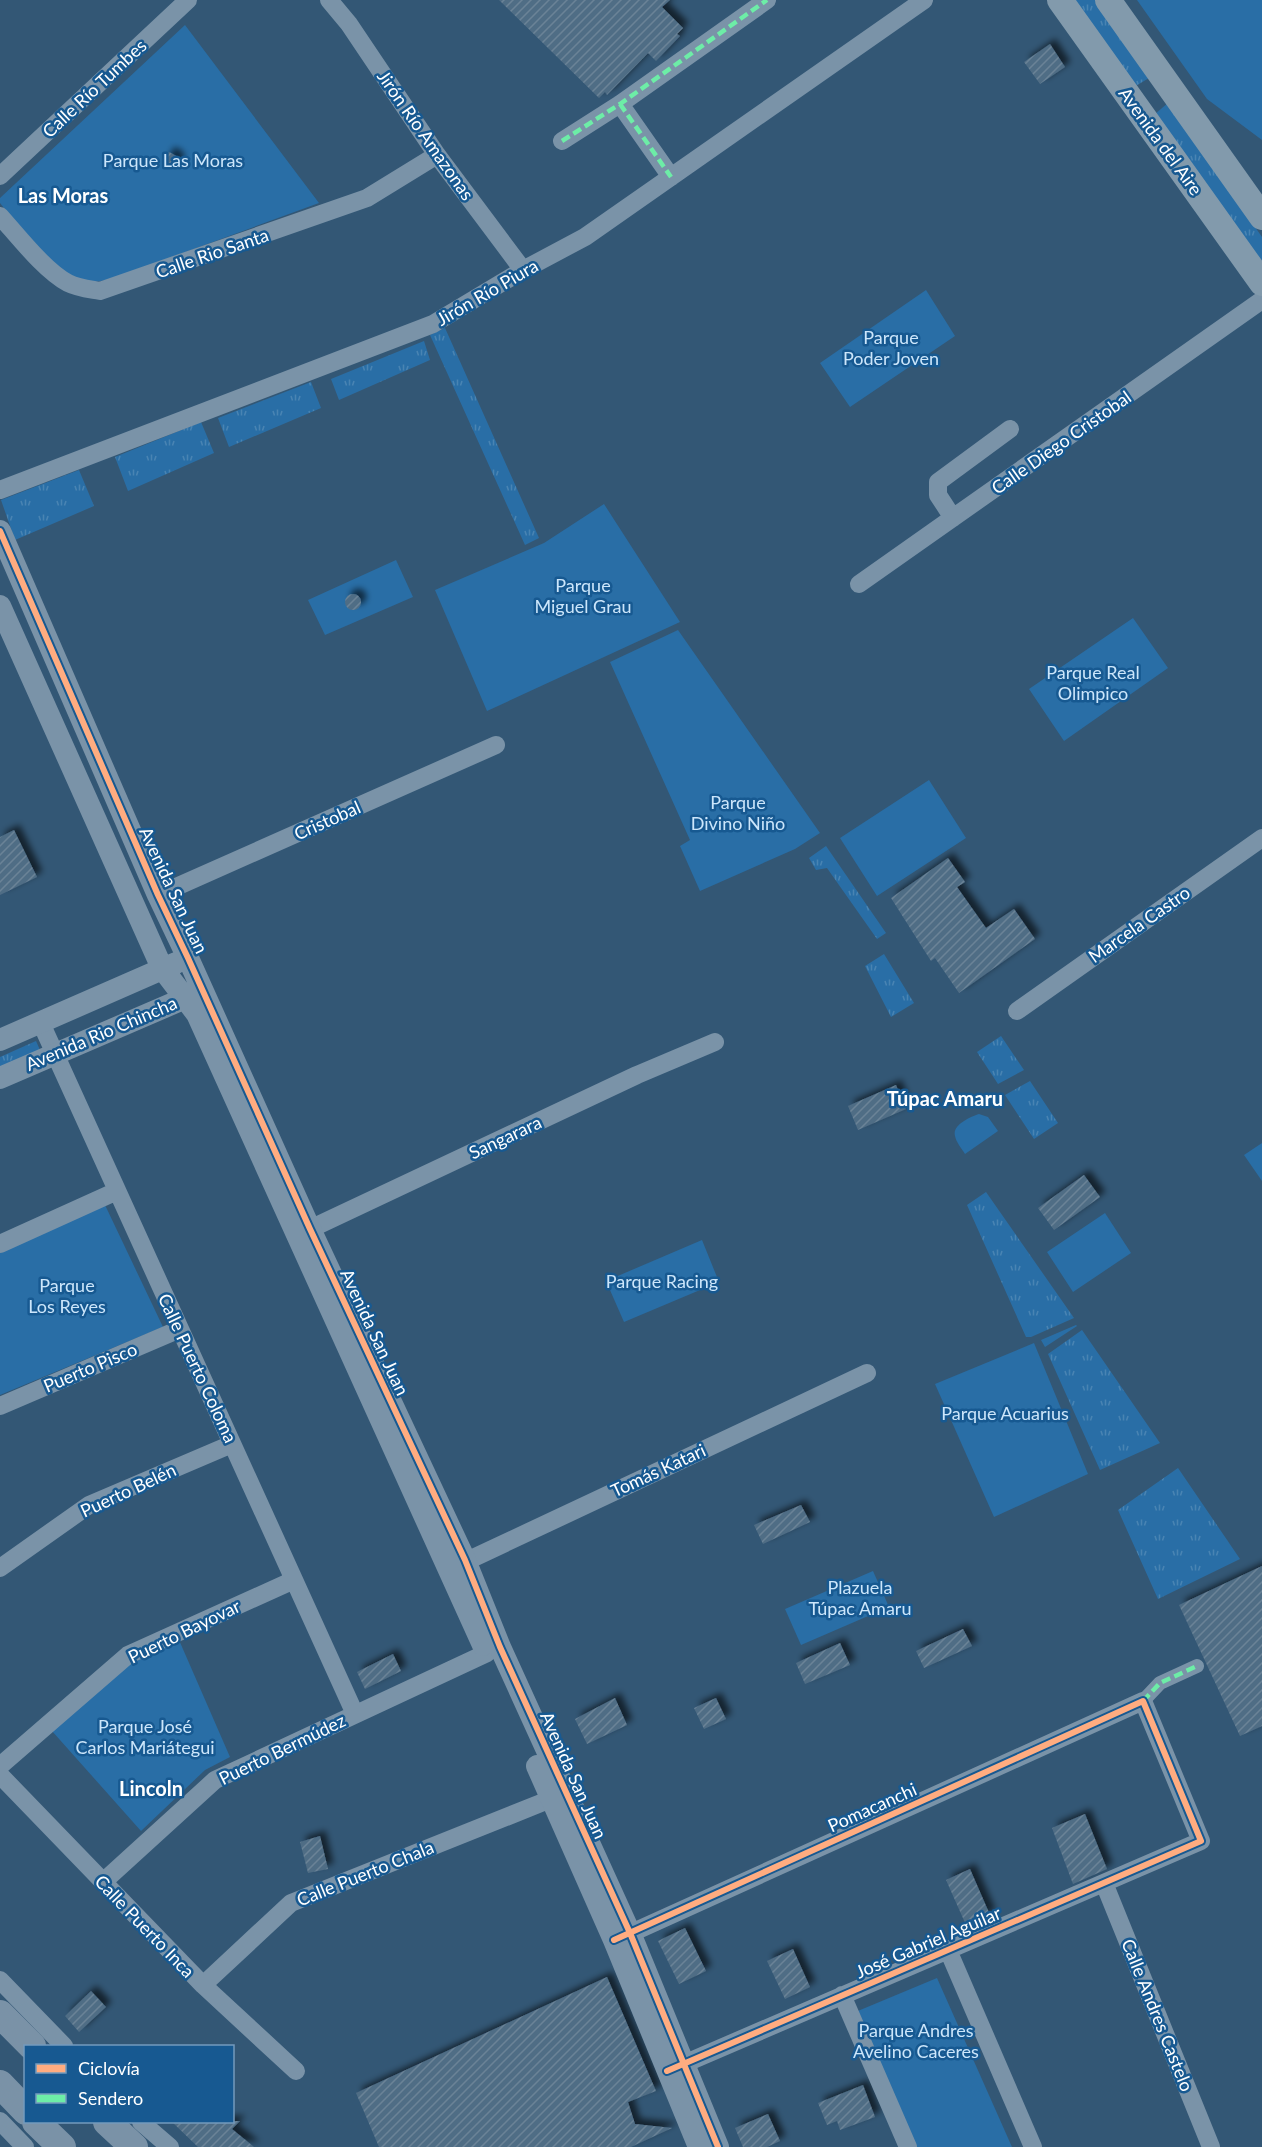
<svg xmlns="http://www.w3.org/2000/svg" width="1262" height="2147" font-family="Lato,sans-serif">
	<defs>
		<pattern id="grass-tufts" width="24" height="20" patternUnits="userSpaceOnUse" patternTransform="scale(1.5)"><rect width="24" height="20" fill="#296ea6"/><path d="M3 7l-1-3M5 7V3M7 7l1-3M15 17l-1-3M17 17v-4M19 17l1-3" fill="none" stroke="#4984b3"/></pattern>
		<pattern id="building-hatch" width="6" height="6" patternUnits="userSpaceOnUse" patternTransform="scale(1.5)"><rect width="6" height="6" fill="#506d85"/><path d="M-1 1l2-2M0 6l6-6M5 7l2-2" fill="none" stroke="#6a8397"/></pattern>
		<filter id="shadow"><feDropShadow dx="5.5" dy="-5.5" stdDeviation="3" flood-color="#0009"/></filter>
	</defs>
	<rect width="100%" height="100%" fill="#335775"/>
	<!-- grass -->
	<path fill="url(#grass-tufts)" d="M1071,0H1095L1149,78L1134,87Z
		M1168,103L1262,237V266L1155,114Z
		M445,328L539,538L525,545L430,335Z
		M424,341L430,360L339,400L331,379Z
		M311,382L321,408L229,447L218,418Z
		M201,422L214,453L128,491L115,457Z
		M79,470L94,506L15,540L1,500Z
		M826,846L886,933L877,939L827,868L816,870L809,858Z
		M884,954L914,1003L891,1017L865,966Z
		M1001,1036L1024,1070L998,1084L977,1052Z
		M36,1041L40,1050L0,1068V1057Z
		M1030,1081L1058,1123L1034,1139L1005,1095Z
		M986,1192L1074,1318L1031,1337H1026L967,1205Z
		M1076,1325L1077,1326L1045,1347L1041,1340Z
		M1082,1330L1160,1443L1100,1470L1048,1354Z
		M1178,1468L1240,1559L1158,1599L1118,1510Z"/>
	<!-- park -->
	<path fill="#296ea6" d="M1137,0H1262V140L1207,99Z
		M185,25L319,203L112,279C105,280 97,282 89,282C58,282 19,226 0,203V198Z
		M926,290L955,336L850,407L820,363Z
		M604,504L680,622L487,711L435,590L544,543Z
		M396,560L413,597L325,635L308,600Z
		M1133,618L1168,668L1064,741L1029,689Z
		M678,630L820,833L795,849L700,891L680,846L690,840L610,662Z
		M929,780L966,838L877,896L840,838Z
		M979,1114L988,1117L998,1131L965,1154C962,1149 956,1142 955,1136C952,1125 970,1117 979,1114Z
		M1262,1143V1181L1244,1155Z
		M105,1205L163,1327L0,1395V1253Z
		M1105,1213L1131,1253L1073,1292L1047,1252Z
		M702,1240L719,1282L624,1322L606,1281Z
		M1034,1343L1088,1474L994,1517L935,1384Z
		M873,1571L889,1607L801,1645L785,1609Z
		M179,1640L230,1757L205,1770L141,1831L52,1731L133,1661Z
		M937,1978L1012,2147H916L853,2013Z"/>
	<!-- building -->
	<path fill="url(#building-hatch)" filter="url(#shadow)" d="M499,0H670L662,7L683,28L677,34L680,36L656,61L648,53L607,95L605,92L599,98Z
		M1050,44L1065,67L1040,84L1024,62Z
		M169,152L178,157L179,165L173,169L163,163Z
		M345 602a8 8 0 1 1 16 0a8 8 0 1 1-16 0Z
		M14,830L37,877L0,895V837Z
		M948,858L965,882L957,887L986,928L1014,909L1035,939L959,993L935,958L931,961L891,898Z
		M896,1085L906,1109L858,1130L848,1106Z
		M1084,1175L1100,1197L1054,1230L1038,1208Z
		M801,1505L810,1522L763,1544L754,1525Z
		M1262,1566V1726L1240,1736L1179,1605Z
		M963,1629L972,1646L924,1668L916,1651Z
		M840,1643L850,1665L805,1684L796,1663Z
		M393,1654L401,1671L365,1689L357,1672Z
		M615,1698L627,1725L587,1744L575,1719Z
		M716,1698L726,1719L704,1729L694,1708Z
		M1085,1814L1107,1869L1073,1884L1052,1828Z
		M320,1836L328,1869L308,1873L300,1842Z
		M970,1869L990,1915L966,1925L946,1880Z
		M685,1928L706,1971L679,1984L658,1941Z
		M793,1949L810,1987L785,1999L767,1961Z
		M607,1977L656,2091L628,2102L635,2124L672,2128L631,2147H379L356,2093Z
		M91,1991L106,2007L79,2032L65,2016Z
		M863,2085L875,2117L840,2130L837,2121L827,2125L818,2103Z
		M768,2114L780,2141L767,2147H743L735,2128Z
		M171,2121H240L232,2129L254,2147H198Z"/>
	<g fill="none" stroke-linecap="round" stroke-linejoin="round">
		<!-- pedestrian -->
		<path stroke="#7a93a8" stroke-width="14" d="M1143,1701L1160,1683L1197,1666"/>
		<!-- minor -->
		<path stroke="#7a93a8" stroke-width="18" d="M329,0L349,24L437,155L523,270
			M620,104L671,177
			M562,141L620,104L767,0
			M0,176L188,0
			M0,216C18,236 45,271 68,283C78,288 89,289 100,291L367,198L437,155
			M0,490L433,324L523,270L585,237L924,0
			M953,518L938,495V482L1010,429
			M859,584L1262,300
			M158,895L496,745
			M1017,1011L1262,838
			M41,1023L355,1714
			M298,1236L310,1229L637,1075L715,1042
			M0,1244L117,1191
			M0,1406L180,1329
			M454,1567L867,1373
			M0,1568L89,1505L232,1444
			M0,1766L128,1655L294,1580
			M0,1775L203,1985L296,2071
			M103,1882L215,1780L487,1653
			M1104,1883L1211,2147
			M618,1939L1143,1701L1201,1841L672,2069
			M948,1950L1033,2147
			M0,1980L64,2046
			M203,1985L291,1903L551,1799
			M842,1995L908,2147
			M0,2121L25,2147
			M141,2122L170,2147"/>
		<!-- tertiary -->
		<path stroke="#7a93a8" stroke-width="22" d="M0,531L158,895L188,958L310,1229L465,1560L500,1647L630,1933L718,2147
			M0,606L162,968L197,1014L483,1645
			M0,1040L176,963
			M0,1078L197,993
			M537,1766L614,1940L699,2147"/>
		<!-- secondary -->
		<path stroke="#829aac" stroke-width="26" d="M1060,0L1262,283
			M1108,0L1262,217"/>
		<!-- primary -->
		<path stroke="#7a92a7" stroke-width="28" d="M0,2014L32,2046
			M0,2084L26,2111
			M36,2122L62,2147
			M107,2122L134,2147"/>
		<!-- quiet -->
		<path stroke="#6deda7" stroke-width="4.5" stroke-dasharray="9 4.5" stroke-linecap="butt" d="M620,104L671,177
			M562,141L620,104L767,0
			M1143,1701L1160,1683L1197,1666"/>
		<!-- cycleway casing -->
		<g stroke="#175991" stroke-width="10">
			<path id="cycleway" d="M0,531L158,895L188,958L310,1229L465,1560L500,1647L630,1933L718,2147
				M614,1940L1143,1701L1201,1841L667,2071"/>
		</g>
		<!-- cycleway -->
		<use href="#cycleway" stroke="#ffac80" stroke-width="6"/>
	</g>
	<g text-anchor="middle" dominant-baseline="central" stroke-width="5" stroke-linejoin="round" paint-order="stroke">
		<!-- street labels -->
		<g font-size="18" fill="#fff" stroke="#175991">
			<text transform="translate(94 88) rotate(-43)">Calle Río Tumbes</text>
			<text transform="translate(426 135) rotate(55)">Jirón Río Amazonas</text>
			<text transform="translate(1161 141) rotate(54)">Avenida del Aire</text>
			<text transform="translate(212 253) rotate(-19)">Calle Rio Santa</text>
			<text transform="translate(487 292) rotate(-30)">Jirón Río Piura</text>
			<text transform="translate(1061 442) rotate(-35)">Calle Diego Cristobal</text>
			<text transform="translate(327 820) rotate(-24)">Cristobal</text>
			<text transform="translate(174 890) rotate(65)">Avenida San Juan</text>
			<text transform="translate(1139 924) rotate(-35)">Marcela Castro</text>
			<text transform="translate(101 1033) rotate(-23)">Avenida Rio Chincha</text>
			<text transform="translate(505 1137) rotate(-25)">Sangarara</text>
			<text transform="translate(375 1332) rotate(65)">Avenida San Juan</text>
			<text transform="translate(90 1367) rotate(-23)">Puerto Pisco</text>
			<text transform="translate(198 1368) rotate(65)">Calle Puerto Coloma</text>
			<text transform="translate(658 1470) rotate(-25)">Tomás Katari</text>
			<text transform="translate(128 1490) rotate(-25)">Puerto Belén</text>
			<text transform="translate(184 1631) rotate(-26)">Puerto Bayovar</text>
			<text transform="translate(282 1749) rotate(-26)">Puerto Bermúdez</text>
			<text transform="translate(574 1775) rotate(66)">Avenida San Juan</text>
			<text transform="translate(872 1807) rotate(-24)">Pomacanchi</text>
			<text transform="translate(365 1873) rotate(-22)">Calle Puerto Chala</text>
			<text transform="translate(145 1926) rotate(46)">Calle Puerto Inca</text>
			<text transform="translate(928 1942) rotate(-23)">José Gabriel Aguilar</text>
			<text transform="translate(1158 2015) rotate(68)">Calle Andres Castelo</text>
		</g>
		<!-- park labels -->
		<g font-size="18" fill="#cce6fb" stroke="#175991">
			<text x="173" y="160">Parque Las Moras</text>
			<text x="891" y="337">Parque<tspan x="891" dy="21">Poder Joven</tspan></text>
			<text x="583" y="585">Parque<tspan x="583" dy="21">Miguel Grau</tspan></text>
			<text x="1093" y="672">Parque Real<tspan x="1093" dy="21">Olimpico</tspan></text>
			<text x="738" y="802">Parque<tspan x="738" dy="21">Divino Niño</tspan></text>
			<text x="662" y="1281">Parque Racing</text>
			<text x="67" y="1285">Parque<tspan x="67" dy="21">Los Reyes</tspan></text>
			<text x="1005" y="1413">Parque Acuarius</text>
			<text x="860" y="1587">Plazuela<tspan x="860" dy="21">Túpac Amaru</tspan></text>
			<text x="145" y="1726">Parque José<tspan x="145" dy="21">Carlos Mariátegui</tspan></text>
			<text x="916" y="2030">Parque Andres<tspan x="916" dy="21">Avelino Caceres</tspan></text>
		</g>
		<!-- neighbourhood labels -->
		<g font-size="20" font-weight="bold" fill="#fff" stroke="#175991">
			<text x="63" y="195">Las Moras</text>
			<text x="945" y="1098">Túpac Amaru</text>
			<text x="151" y="1788">Lincoln</text>
		</g>
	</g>
	<!-- legend -->
	<rect x="24" y="2045" width="210" height="78" fill="#175991" stroke="#749bbd" stroke-width="1.5"/>
	<rect x="36" y="2064" width="30" height="9" fill="#ffac80" stroke="#749bbd" stroke-width="1.5"/>
	<text x="78" y="2075" font-size="18" fill="#ffffff">Ciclovía</text>
	<rect x="36" y="2094" width="30" height="9" fill="#6deda7" stroke="#749bbd" stroke-width="1.5"/>
	<text x="78" y="2105" font-size="18" fill="#ffffff">Sendero</text>
</svg>
